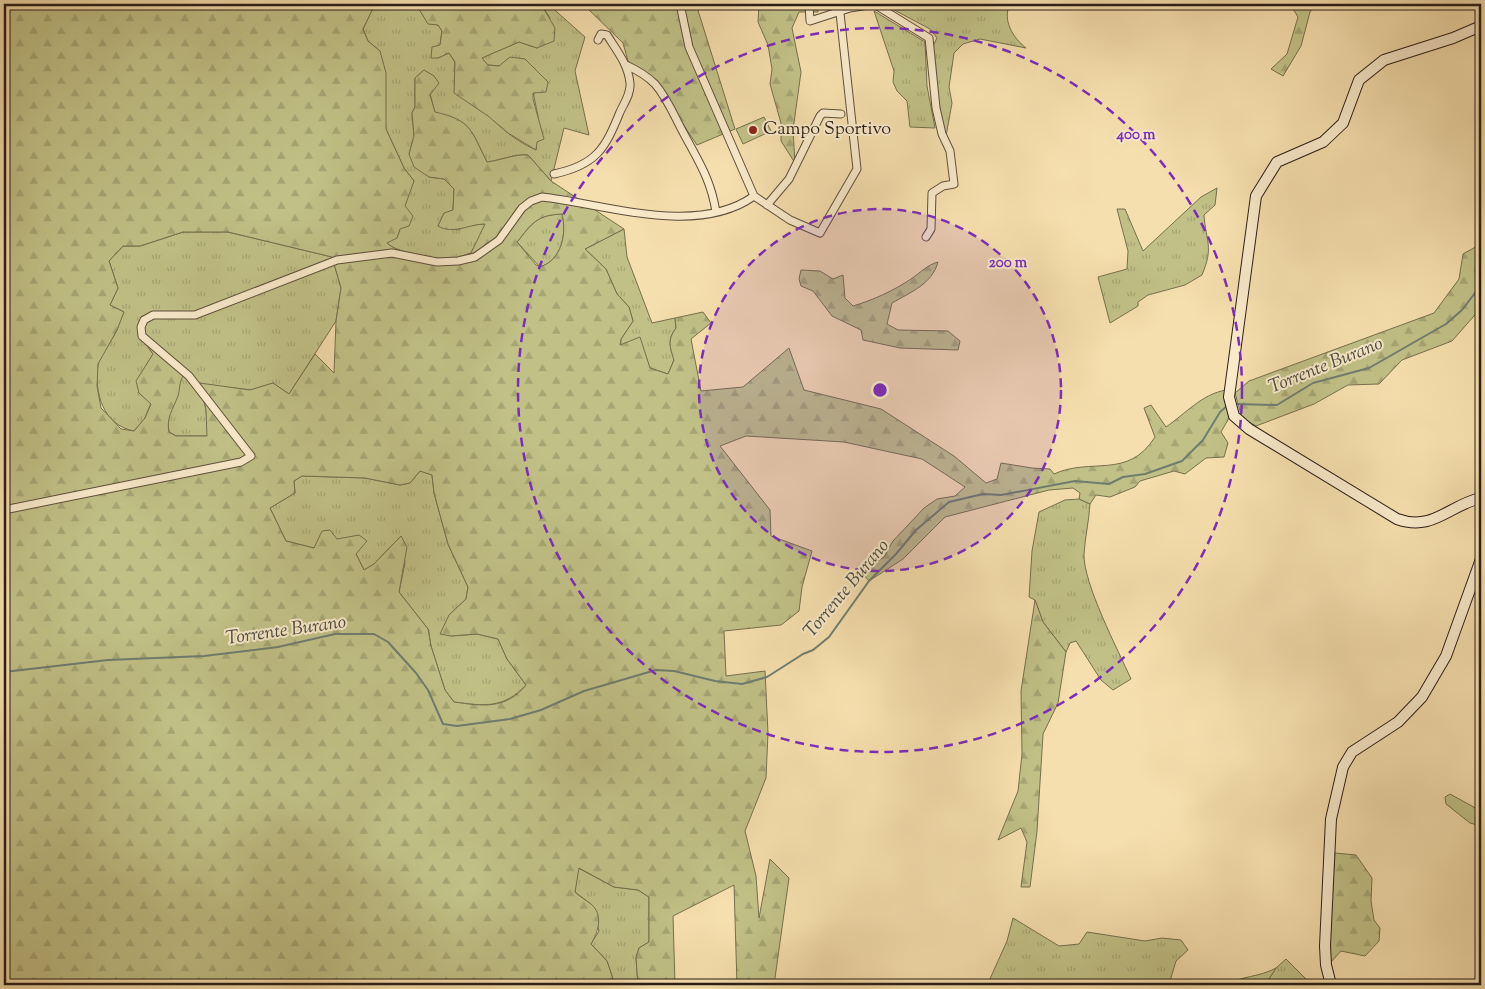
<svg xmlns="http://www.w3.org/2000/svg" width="1485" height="989" font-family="'Sorts Mill Goudy',serif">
	<defs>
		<pattern id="grass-tufts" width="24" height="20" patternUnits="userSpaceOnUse" patternTransform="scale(1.25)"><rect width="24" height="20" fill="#c1c187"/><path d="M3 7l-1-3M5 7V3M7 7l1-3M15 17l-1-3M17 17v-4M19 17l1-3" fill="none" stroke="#a6a574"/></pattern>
		<pattern id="forest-firs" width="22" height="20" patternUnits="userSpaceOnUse" patternTransform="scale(1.25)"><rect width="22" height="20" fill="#c1c187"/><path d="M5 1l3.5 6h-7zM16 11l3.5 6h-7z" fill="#a6a574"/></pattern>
	</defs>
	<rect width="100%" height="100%" fill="#f6dfae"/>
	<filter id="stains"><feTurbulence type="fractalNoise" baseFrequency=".004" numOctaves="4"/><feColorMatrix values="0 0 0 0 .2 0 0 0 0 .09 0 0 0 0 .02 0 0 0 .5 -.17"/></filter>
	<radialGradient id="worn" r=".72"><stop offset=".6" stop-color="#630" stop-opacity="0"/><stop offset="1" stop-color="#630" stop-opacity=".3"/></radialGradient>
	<!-- grass -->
	<path fill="url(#grass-tufts)" stroke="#766f4e" d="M375,4H416L428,23L438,25L442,31L438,58L449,53L455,62L454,71C477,102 499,134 536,150L538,116L533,92L499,66L488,65L481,58L519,42L537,48L550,18L541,4H548L585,37L575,71L589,135L564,128L551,181L528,155C514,154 502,160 487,162C471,131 472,120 435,113L424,70L415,78V107L412,113L414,136L409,154L429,177L444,179L454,189L453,210L444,214L438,226L458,230L468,225L486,224L471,253C465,255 458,258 452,259C437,260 396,253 387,243L414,181L404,168L386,129L380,51L368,41L363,29Z
		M883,4H1010C1002,20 1013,38 1026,48L980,39L963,44L954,53L949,87L952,103L946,136L939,105L933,46L937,38L930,29Z
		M874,11L925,42L927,86L935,128L910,127L907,101L897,91L893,82L894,71Z
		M1217,188L1215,205L1204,215C1206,243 1214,246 1202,275L1185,285L1148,295L1138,302V306L1110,323L1098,277L1127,269L1128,251L1117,209H1125L1143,251L1201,197Z
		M562,214C567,233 562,260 540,267L517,242C532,223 537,215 562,214Z
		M624,229L627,257L652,323L675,318L676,328C667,340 670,347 674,360L668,374L650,368L645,355L620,346L621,339L633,321L629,307L617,294L606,269L585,249Z
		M183,232H228L332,257L341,288L336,321L289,394L273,383L251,390L200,384L206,410L208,436H176L169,432C165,414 178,399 180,381L142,339L153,354L137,381L139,393L151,403L145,418L134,431C103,425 94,393 98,365C100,353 112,341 117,330C119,324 121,318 124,312L110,305L118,288L109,261L123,246H140Z
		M420,471L432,475L434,493L448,544L468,587L466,599L449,615L451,636L477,634L498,639L507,659L526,685C503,709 484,706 454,702L445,690L431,646L428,629L399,592L405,563L401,536L374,564L364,570L356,554L314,548L286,541L270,508L295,493L294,481L302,476L365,478L400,485L410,483Z
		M1079,499L1090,504C1089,521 1085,537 1084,554C1083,583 1118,650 1131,679L1113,690L1101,680L1076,641L1070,643L1066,652L1043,622L1035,600L1029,597L1032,551L1039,512L1065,500Z
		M1450,794L1481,811V826L1470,823L1446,804L1445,797Z
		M578,868L614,887L638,890L649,897V942L639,948L636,958L638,985H615L607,961L591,944L599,931L592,905L575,892Z
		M1013,918L1059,946L1079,944L1087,932L1145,941L1162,938L1181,940L1188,950L1176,961L1170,981H1133L1130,985H993L989,981L1007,941Z
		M1286,959L1308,981L1324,980L1326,985H1265L1276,968Z"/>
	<!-- forest -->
	<path fill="url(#forest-firs)" stroke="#766f4e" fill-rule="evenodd" d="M4,4H375L363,29L368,41L380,51L386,73V129L404,168L414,181L405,206L413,216L409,226L400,229L397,238L387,243C396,253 438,260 452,259C458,258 465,255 471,253L485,224C469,224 453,235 438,226L444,213L453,210L454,189L444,179L429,177L414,167L409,154L414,136L412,113L415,107V78L424,70L434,76L439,83L430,95L435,112C472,120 471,131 487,162C502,160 514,154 528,155L551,181L624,229L585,249L606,269L617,294L629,307L633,321L621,339L620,345L640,337L650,368L668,374L674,360C670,347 667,340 676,328L675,318L703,312L711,323L691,339L701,391L743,387L789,348L804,390L881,409L954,456L986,483L997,479L1001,463L1032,468L1050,469L1054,474C1091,457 1128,480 1155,437L1144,408L1151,405L1166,427C1185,414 1202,394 1226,390L1225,398L1229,418L1221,432L1228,443L1224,457L1206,458L1185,474L1174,471L1140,481L1135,487L1110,497L1096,495L1090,504L1079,499L1080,493L1073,488L1049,490L945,517L903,559L869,581L861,572L884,557L893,541L924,508L937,499L955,496L965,487L922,459L844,442L746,436L720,446L770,510L771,536L812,551L802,587L799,611L781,625L724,631L726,676L765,671L768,733L766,778L745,831L756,876L759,918L770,859L789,878L774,985H737L734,885L673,916L675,985H638L636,958L639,948L649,942V897L638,890L614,887L579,868L575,892C580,897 586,900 591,904C604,915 598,932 591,944L607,961L615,985H4ZM562,214C567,233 562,260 540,267L536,265L517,242C532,223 537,215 562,214ZM183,232H228L332,257L341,288L336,321L334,373L315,354L289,394L273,383L250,390L200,383L206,410L207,436H176L169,432C166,418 173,409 178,396C180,389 179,383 183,376L166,352L142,339L153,354L136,381L139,393L151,404L145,418L134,431L121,429L101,408L97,386L98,364L117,330L124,312L110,305L118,288L109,261L123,246H140ZM420,471L432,475L434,493L448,544L468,587L466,599L449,615L440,634L451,636L477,634L498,639L507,659L526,685C506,710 482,706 454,702L445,690L431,646L428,629L399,592L407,547L401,536L374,564L364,570L356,554L367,541L359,535L337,539L330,530L322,531L314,548L286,541L270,508L295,493L294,481L302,476L365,478L400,485L410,483Z
		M416,4H541L555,28L554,41L537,48L519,42L482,58L488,65L499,66L510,57L525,59L548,82L546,92L533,93V99L544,139L537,142L536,150L508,133L488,116L454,93L455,62L449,53L438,58H431L432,47L440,45L442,31L438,25L428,24Z
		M583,4H696L735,129L697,145L656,84L628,61L623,43Z
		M759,4H817L818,12H799L792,28L801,72L793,130L795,163L781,141V123L770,84L772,69L768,45L758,22Z
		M1290,4H1316L1310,12L1301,46L1283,76L1271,69L1287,54L1298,17Z
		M1481,244V308L1452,341L1402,360L1379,384L1348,385L1314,404L1256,426L1242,418L1235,393L1249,381L1434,313L1459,279L1463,254Z
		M938,262C932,284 911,292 892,303L887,324L898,330L948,331L960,341L958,350L900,348L863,340L861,330L832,316L813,291L801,286L799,279L801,270L820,271L833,279L843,275L845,298L853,306C873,300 893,291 911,279C920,273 927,265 938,262Z
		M1035,600L1043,622L1066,652L1058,703L1043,734L1037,831L1030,887H1021L1027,842L1021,828L998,840L1018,791L1022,754L1021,691Z
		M1335,853L1356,855L1372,878L1371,901L1374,920L1380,928L1379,941L1365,956L1341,951L1330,963L1328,948Z
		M1276,968L1265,985H1225C1241,976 1260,977 1276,968Z"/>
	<!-- pitch -->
	<path fill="#c1c187" stroke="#766f4e" d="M764,117L771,131L743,144L736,129Z"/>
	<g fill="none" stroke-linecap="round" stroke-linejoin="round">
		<!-- stream -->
		<path stroke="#6f7d6f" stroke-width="2" d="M1236,404L1277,405L1313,383L1369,368L1446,324L1462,310L1481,285
			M4,672L108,660L204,656L278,647L335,634H374L388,642L416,673L428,690L443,724L457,726L510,719L541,710L584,691L656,670L674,671L715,681L742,684L767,677L803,654L813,650L829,637L869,581L896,554L916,530L949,502L983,494L1001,495L1075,481L1109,484L1123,477L1145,474L1182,461L1203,440L1220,412L1227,406"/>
		<!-- minor casing -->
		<g stroke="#5d4e3c" stroke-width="9">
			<path id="minor" d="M680,4L689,47L754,196L790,220L820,233L857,169L839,4
				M809,4L810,21L850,8L874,4L929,38L936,108L942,134L950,151L954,184L943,186L932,193L931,229L926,237
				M626,65C637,70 647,76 655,84C668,99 675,118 684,134C699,162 711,180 716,212
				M554,174C596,165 605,149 620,112C624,103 631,94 630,83C628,64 617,51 607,35L601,34L598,40
				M767,205L789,179L820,116L823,113L841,114
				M4,510L241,462L251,456L189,376L142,336L141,327L144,320L153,315H195L337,260L392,253L437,262L458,261L475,257L499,240L522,208L531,201L542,197C605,204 697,237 754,196"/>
		</g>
		<!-- secondary casing -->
		<g stroke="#2a1d16" stroke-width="12">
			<path id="secondary" d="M1481,26L1453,38L1384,60L1359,80L1343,123L1323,142L1277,162L1256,196L1229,397L1234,416L1249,429L1397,519C1433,532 1449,505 1481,498
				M1331,985L1326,965L1325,946L1331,819L1343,767L1352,752L1398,722L1422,697L1446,656L1481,559"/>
		</g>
		<!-- minor -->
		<use href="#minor" stroke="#f9eaca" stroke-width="7"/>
		<!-- secondary -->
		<use href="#secondary" stroke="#f9eaca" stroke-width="10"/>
	</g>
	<!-- distance rings -->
	<circle cx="880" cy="390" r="181" fill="#7b2cbf" fill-opacity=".12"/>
	<g fill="none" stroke="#7b2cbf" stroke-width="2.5" stroke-dasharray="9 6">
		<circle cx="880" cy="390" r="181"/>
		<circle cx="880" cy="390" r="362"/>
	</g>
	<!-- markers -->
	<circle fill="#8f2418" stroke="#f9eaca" stroke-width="2" cx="753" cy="130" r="5"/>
	<g text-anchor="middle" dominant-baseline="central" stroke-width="4" stroke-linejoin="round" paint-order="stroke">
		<!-- poi labels -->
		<g font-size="18" fill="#2a1d16" stroke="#f9eaca" text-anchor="start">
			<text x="763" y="130">Campo Sportivo</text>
		</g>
		<!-- water labels -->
		<g font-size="19" font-style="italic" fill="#4c4d42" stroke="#f9eaca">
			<text transform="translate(1326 366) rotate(-22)">Torrente Burano</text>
			<text transform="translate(847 589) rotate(-50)">Torrente Burano</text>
			<text transform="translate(286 631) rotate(-8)">Torrente Burano</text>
		</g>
	</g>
	<circle cx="880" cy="390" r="8" fill="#7b2cbf" stroke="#f9eaca" stroke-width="2.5"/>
	<g font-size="15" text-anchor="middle" font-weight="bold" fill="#7b2cbf" stroke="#f9eaca" stroke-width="4" stroke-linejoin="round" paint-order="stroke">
		<text x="1136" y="139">400 m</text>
		<text x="1008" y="267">200 m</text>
	</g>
	<!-- margin -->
	<rect width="1485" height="989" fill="none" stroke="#f6dfae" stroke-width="20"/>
	<rect x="5" y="5" width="1475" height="979" fill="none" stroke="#2a1d16" stroke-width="2.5"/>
	<rect x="10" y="10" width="1465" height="969" fill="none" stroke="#2a1d16"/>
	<rect width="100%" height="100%" filter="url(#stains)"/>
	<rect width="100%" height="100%" fill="url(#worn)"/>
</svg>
